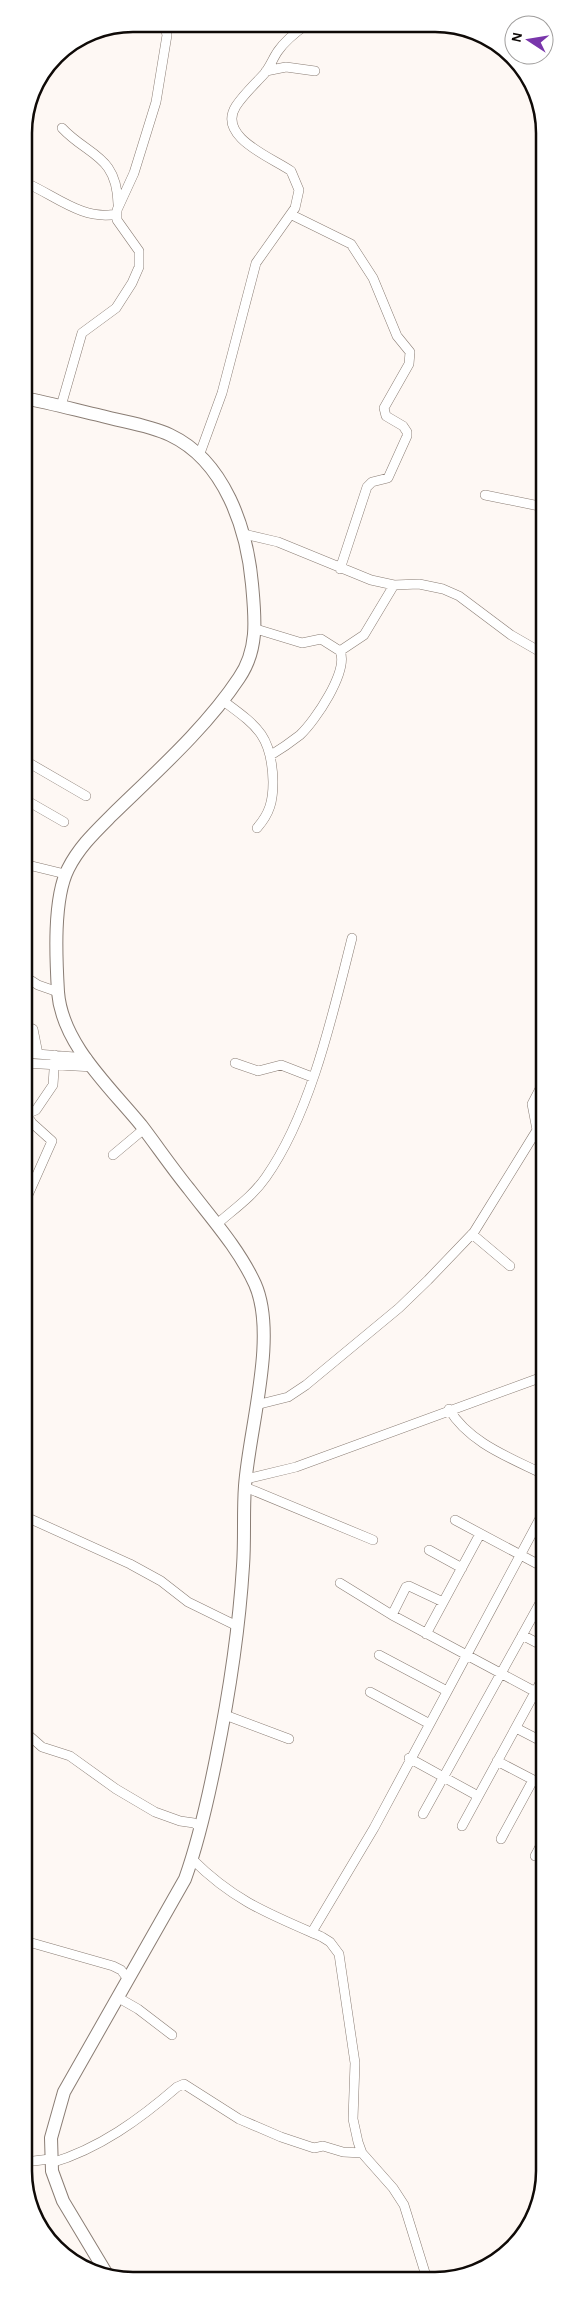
<svg xmlns="http://www.w3.org/2000/svg" width="569" height="2304" font-family="'Alegreya Sans',sans-serif">
	<rect width="100%" height="100%" fill="#fef8f4"/>
	<g fill="none" stroke-linecap="round" stroke-linejoin="round">
		<!-- street casing -->
		<g stroke="#8a7d74" stroke-width="10">
			<path id="street" d="M266,71L286,67L315,71
				M62,128C88,156 117,155 118,204
				M24,182C55,195 82,221 117,214
				M292,215L351,244L373,278L397,336L410,352L409,364L384,408L386,416L403,426L407,432V436L388,478L372,482L367,487L340,569
				M61,406L82,333L116,308L132,283L139,267V251L117,220V210L134,173L156,102L167,35L164,24
				M199,456L222,393L256,263L295,208L299,190L291,171C273,158 216,137 236,106C244,94 255,84 264,74C270,67 273,58 278,51C285,41 296,32 306,25
				M485,495L544,507
				M244,534L278,542L371,580L394,585L419,584L443,589L459,596L511,635L544,654
				M256,629L302,643L321,639L340,651L364,635L394,585
				M222,700C257,726 272,735 273,782C273,801 270,813 257,828
				M271,755C281,749 291,742 300,735C315,721 349,671 340,651
				M24,760L86,796
				M24,799L64,822
				M24,864L65,874
				M24,976L38,985L58,992
				M24,1025L33,1029L38,1054
				M24,1053L87,1058
				M24,1063L93,1067
				M235,1063L258,1071L281,1065L312,1077
				M24,1111L32,1123L52,1141L24,1204
				M24,1115L36,1110L53,1085L55,1055
				M113,1155L144,1129
				M217,1224C234,1209 253,1196 266,1177C311,1113 333,1013 352,938
				M472,1234L510,1266
				M256,1405L288,1397L306,1385L399,1308L428,1280L474,1232L537,1130L532,1104L545,1079
				M449,1409C469,1443 511,1458 545,1475
				M246,1479L296,1467L545,1376
				M245,1487L373,1540
				M24,1516L130,1564L161,1581L188,1602L237,1626
				M455,1520L545,1568
				M429,1550L462,1568
				M340,1583L392,1615L545,1697
				M392,1615L406,1587L409,1586L443,1602
				M426,1634L480,1534
				M522,1635L545,1647
				M379,1655L447,1691
				M370,1692L428,1723
				M225,1715L289,1739
				M516,1728L545,1743
				M25,1732L42,1747L70,1756L116,1789L155,1812L180,1821L194,1823L201,1828
				M409,1758L478,1796
				M497,1761L545,1786
				M423,1814L545,1594
				M462,1826L545,1674
				M501,1839L533,1780
				M535,1856L545,1837
				M192,1859C234,1901 269,1914 322,1937L330,1942L339,1954L355,2063L353,2119L358,2142L362,2153L393,2188L404,2205L427,2279
				M312,1932L374,1828L545,1509
				M25,1941L113,1966L121,1970L128,1979
				M117,1997L138,2009L172,2035
				M25,2162L50,2159
				M51,2163C99,2149 140,2119 177,2087L184,2084L239,2119L281,2137L314,2148L323,2146L343,2152L362,2153"/>
		</g>
		<!-- secondary casing -->
		<g stroke="#8a7d74" stroke-width="14">
			<path id="secondary" d="M24,398C50,403 76,410 102,416C124,422 149,425 170,435C225,461 247,529 252,584C255,617 259,649 239,678C206,728 155,773 112,815C95,832 79,847 68,869C53,899 56,958 58,992C62,1044 110,1087 141,1125C157,1146 172,1168 189,1189C212,1219 239,1249 255,1284C278,1336 249,1429 245,1486C243,1512 245,1539 243,1566C239,1631 229,1695 216,1759C208,1799 199,1840 185,1879L64,2092L51,2138L52,2171L63,2201L108,2276"/>
		</g>
		<!-- street -->
		<use href="#street" stroke="#fff" stroke-width="9"/>
		<!-- secondary -->
		<use href="#secondary" stroke="#fff" stroke-width="12"/>
	</g>
	<!-- crop -->
	<path d="M0 0H569V2304H0ZM133 32H435A101 101 0 0 1 536 133V2171A101 101 0 0 1 435 2272H133A101 101 0 0 1 32 2171V133A101 101 0 0 1 133 32Z" fill="#fff" fill-rule="evenodd"/>
	<path fill="none" stroke="#0f0a07" stroke-width="2.5" d="M133 32H435A101 101 0 0 1 536 133V2171A101 101 0 0 1 435 2272H133A101 101 0 0 1 32 2171V133A101 101 0 0 1 133 32Z"/>
	<!-- north arrow -->
	<g transform="translate(529 40) rotate(282)"><circle r="24" fill="#ffffff" stroke="#9f9d9c"/>
	<path d="M0-4L9 19L0 12L-9 19Z" fill="#7936ab"/>
	<text y="-8" font-size="14" font-weight="bold" text-anchor="middle" fill="#0f0a07">N</text>
	</g>
</svg>
